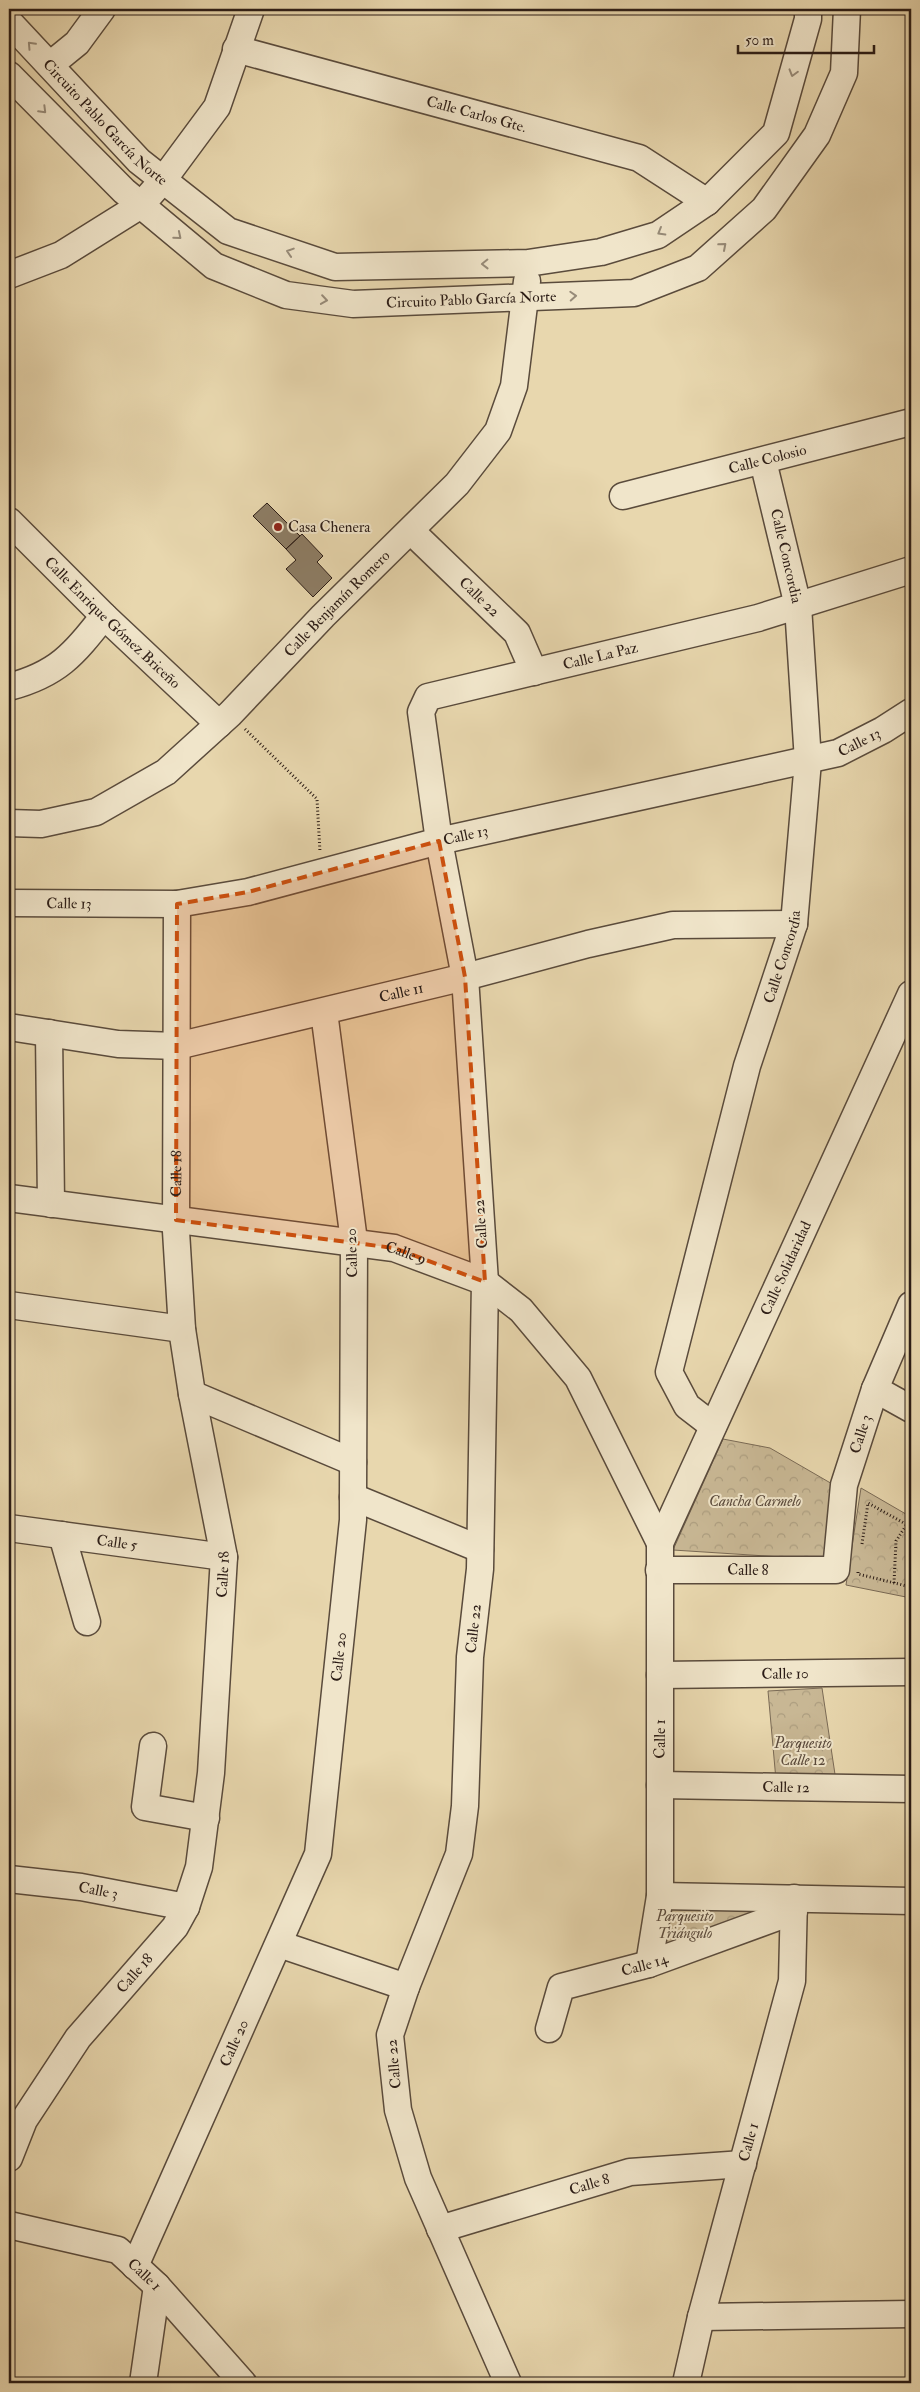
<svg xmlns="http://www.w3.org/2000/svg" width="920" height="2392" font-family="'IM FELL Double Pica',serif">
	<defs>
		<pattern id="park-crowns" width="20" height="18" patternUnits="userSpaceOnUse" patternTransform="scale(1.25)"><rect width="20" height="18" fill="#c8b794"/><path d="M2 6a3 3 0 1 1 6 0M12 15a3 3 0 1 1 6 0" fill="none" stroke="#ac9d7f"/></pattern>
	</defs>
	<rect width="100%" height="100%" fill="#e8d7ae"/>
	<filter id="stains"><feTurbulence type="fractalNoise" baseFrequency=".004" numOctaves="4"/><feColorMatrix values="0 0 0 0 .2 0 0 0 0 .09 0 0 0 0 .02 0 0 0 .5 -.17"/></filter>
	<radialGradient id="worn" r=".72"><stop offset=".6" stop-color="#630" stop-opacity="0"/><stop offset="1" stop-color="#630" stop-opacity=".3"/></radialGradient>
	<!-- park -->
	<path fill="url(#park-crowns)" stroke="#7a6a55" d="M723,1439L770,1448L834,1485L828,1560L673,1550Z
		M861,1488L911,1517V1598L846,1585Z
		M822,1688L836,1781L776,1780L768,1691Z
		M668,1904L774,1912L658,1955Z"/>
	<!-- building -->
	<path fill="#8d7d65" stroke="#2b1c16" d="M267,503L300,536L286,549L253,516Z
		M302,534L323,556L317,562L332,578L313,597L286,569L296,560L286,549Z"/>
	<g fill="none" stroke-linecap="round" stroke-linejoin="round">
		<!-- minor casing -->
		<g stroke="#5a4b3c" stroke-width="29">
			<g id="minor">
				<path id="s1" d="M9,22L139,161L228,231L335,267L528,263L601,252L658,235L707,202L776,133L808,19V9"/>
				<path id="s2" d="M236,49L639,158L707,202"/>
				<path d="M50,65L77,43L102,9"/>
				<path id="s3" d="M9,75L124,191L214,266L286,295L353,304L634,293L698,268L764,209L817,135L844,73L847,9"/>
				<path d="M9,275L61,255L141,205L163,180L217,107L251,9"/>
				<path id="s4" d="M623,496L911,422"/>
				<path id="s5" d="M9,521L104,616L219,724"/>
				<path id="s6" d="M411,531L517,633L534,672"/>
				<path d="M9,687C58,674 73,655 104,616"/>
				<path id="s7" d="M9,823L41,824L96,812L166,772L230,714L323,616L457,484L498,431L514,386L527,281"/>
				<path id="s8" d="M9,903L177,904L248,892L439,841L838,753L883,730L911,712"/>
				<path id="s9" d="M9,1027L118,1044L177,1046L465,977L588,944L673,925L794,924"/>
				<path d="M49,1033L51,1204"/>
				<path id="s10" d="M9,1198L394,1248L485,1282L521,1310L578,1378L660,1543"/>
				<path d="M9,1305L182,1329"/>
				<path d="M875,1389L911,1409"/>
				<path d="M192,1394L353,1462"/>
				<path id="s11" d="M713,1426L687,1406L669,1372L747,1066L794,924L808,761L798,606L763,461"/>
				<path d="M353,1497L480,1549"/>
				<path id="s12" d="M9,1528L224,1557"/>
				<path d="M62,1535L87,1622"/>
				<path id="s13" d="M659,1570H836L844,1485L875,1389L911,1305"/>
				<path id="s14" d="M660,1675L911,1672"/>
				<path d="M153,1746L145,1807L206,1818"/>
				<path id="s15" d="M660,1785L911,1789"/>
				<path id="s16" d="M9,1879L81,1887L186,1907"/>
				<path d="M660,1896L911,1901"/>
				<path d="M279,1944L406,1987"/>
				<path id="s17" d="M649,1964L660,1896V1543L911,994"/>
				<path id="s18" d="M549,2029L561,1987L649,1964L794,1911"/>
				<path id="s19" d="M9,2158L24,2120L78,2038L175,1927L186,1907L199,1867L211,1773L224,1557L192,1394L182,1329L176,1231L177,904"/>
				<path id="s20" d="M9,2225L118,2250L157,2286L243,2383"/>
				<path id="s21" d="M440,2229L630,2172L743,2164"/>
				<path id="s22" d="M135,2266L318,1854L353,1520V1497L354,1241L324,1012"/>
				<path d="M701,2317L911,2314"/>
				<path d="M143,2383L157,2286"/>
				<path id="s23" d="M508,2383L418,2178L398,2110L390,2035L406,1987L459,1854L465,1806L470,1657L480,1569L485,1282L465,977L439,841L421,712L428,697L758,618L911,570"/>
				<path id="s24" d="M686,2383L701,2317L792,1981L794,1898"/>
			</g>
		</g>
		<!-- path -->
		<path stroke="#2b1c16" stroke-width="3" stroke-dasharray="1 2.5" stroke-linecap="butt" d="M245,729L317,799L320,852
			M862,1544L868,1503L911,1527
			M858,1572V1574L911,1587
			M894,1583L896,1541L907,1524"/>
		<!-- minor -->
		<use href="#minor" stroke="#f0e5ca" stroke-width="26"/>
	</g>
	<!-- one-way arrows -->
	<defs><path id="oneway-chevron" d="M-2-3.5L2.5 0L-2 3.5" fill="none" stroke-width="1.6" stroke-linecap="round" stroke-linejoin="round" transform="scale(1.25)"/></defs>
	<g stroke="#978b79">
		<use href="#oneway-chevron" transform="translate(31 45) rotate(-133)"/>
		<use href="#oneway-chevron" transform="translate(793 73) rotate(106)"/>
		<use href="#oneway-chevron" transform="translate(43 110) rotate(45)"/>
		<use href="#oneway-chevron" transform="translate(661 232) rotate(150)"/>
		<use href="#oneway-chevron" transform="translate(178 236) rotate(40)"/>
		<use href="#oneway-chevron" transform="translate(723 246) rotate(-41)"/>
		<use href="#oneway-chevron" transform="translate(290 252) rotate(-162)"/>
		<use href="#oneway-chevron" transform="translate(485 264) rotate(179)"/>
		<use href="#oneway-chevron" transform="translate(573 296) rotate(-3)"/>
		<use href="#oneway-chevron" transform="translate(324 300) rotate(8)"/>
	</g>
	<!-- marked area -->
	<path fill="#cc500e" fill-opacity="0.2" stroke="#cc500e" stroke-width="4" stroke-dasharray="10 6" stroke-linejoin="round" d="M439,841L465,977L485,1282L394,1248L176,1220L177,904L248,892Z"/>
	<!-- markers -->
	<circle fill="#8f2418" stroke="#f0e5ca" stroke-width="2" cx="278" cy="527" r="5"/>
	<g text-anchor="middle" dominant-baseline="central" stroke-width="4" stroke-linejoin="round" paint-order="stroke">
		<!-- street labels -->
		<g font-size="15" fill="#2b1c16" stroke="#f0e5ca">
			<text stroke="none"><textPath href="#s2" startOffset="249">Calle Carlos Gte.</textPath></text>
			<text stroke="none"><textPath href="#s1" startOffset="139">Circuito Pablo García Norte</textPath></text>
			<text stroke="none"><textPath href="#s3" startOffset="544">Circuito Pablo García Norte</textPath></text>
			<text stroke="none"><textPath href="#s4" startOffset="149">Calle Colosio</textPath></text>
			<text transform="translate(786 556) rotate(77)">Calle Concordia</text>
			<text stroke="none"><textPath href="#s6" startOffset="95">Calle 22</textPath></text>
			<text stroke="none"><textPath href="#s7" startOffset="409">Calle Benjamín Romero</textPath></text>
			<text stroke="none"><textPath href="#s5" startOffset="145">Calle Enrique Gómez Briceño</textPath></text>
			<text stroke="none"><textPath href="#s23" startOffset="1905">Calle La Paz</textPath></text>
			<text stroke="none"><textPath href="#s8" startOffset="870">Calle 13</textPath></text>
			<text stroke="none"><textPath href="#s8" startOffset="465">Calle 13</textPath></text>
			<text stroke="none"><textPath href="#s8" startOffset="60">Calle 13</textPath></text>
			<text stroke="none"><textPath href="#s11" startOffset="502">Calle Concordia</textPath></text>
			<text stroke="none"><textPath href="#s9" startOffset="400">Calle 11</textPath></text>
			<text stroke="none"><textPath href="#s19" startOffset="1050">Calle 18</textPath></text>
			<text transform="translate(481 1224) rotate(-94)">Calle 22</text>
			<text transform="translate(352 1253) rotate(-92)">Calle 20</text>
			<text stroke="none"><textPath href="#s10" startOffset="401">Calle 9</textPath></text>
			<text stroke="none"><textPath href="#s17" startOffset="724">Calle Solidaridad</textPath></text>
			<text stroke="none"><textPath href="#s13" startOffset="316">Calle 3</textPath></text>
			<text stroke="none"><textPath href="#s12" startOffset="109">Calle 5</textPath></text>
			<text stroke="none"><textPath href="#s13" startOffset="89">Calle 8</textPath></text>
			<text stroke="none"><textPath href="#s19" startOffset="645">Calle 18</textPath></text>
			<text stroke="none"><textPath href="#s23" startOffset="790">Calle 22</textPath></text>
			<text stroke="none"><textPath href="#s22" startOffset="649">Calle 20</textPath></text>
			<text stroke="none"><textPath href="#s14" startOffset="125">Calle 10</textPath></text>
			<text transform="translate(660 1739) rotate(-90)">Calle 1</text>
			<text stroke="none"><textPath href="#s15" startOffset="126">Calle 12</textPath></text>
			<text stroke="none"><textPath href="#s16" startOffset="90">Calle 3</textPath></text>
			<text stroke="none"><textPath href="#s18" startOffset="130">Calle 14</textPath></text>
			<text stroke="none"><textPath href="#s19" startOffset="225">Calle 18</textPath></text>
			<text stroke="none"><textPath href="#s22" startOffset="244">Calle 20</textPath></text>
			<text transform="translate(394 2064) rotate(-95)">Calle 22</text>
			<text stroke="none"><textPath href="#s24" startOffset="249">Calle 1</textPath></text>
			<text stroke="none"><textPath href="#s21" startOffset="156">Calle 8</textPath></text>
			<text stroke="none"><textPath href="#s20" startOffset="148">Calle 1</textPath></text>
		</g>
		<!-- poi labels -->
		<g font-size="15" fill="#2b1c16" stroke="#f0e5ca" text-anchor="start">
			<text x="288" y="527">Casa Chenera</text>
		</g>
		<!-- park labels -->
		<g font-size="15" font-style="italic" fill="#5a4a3c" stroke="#f0e5ca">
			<text x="755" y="1501">Cancha Carmelo</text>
			<text x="803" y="1743">Parquesito<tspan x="803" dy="17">Calle 12</tspan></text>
			<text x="685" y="1916">Parquesito<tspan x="685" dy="17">Triángulo</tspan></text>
		</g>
	</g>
	<!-- margin -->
	<rect width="920" height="2392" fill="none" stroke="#e8d7ae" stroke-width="30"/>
	<rect x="10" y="10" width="900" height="2372" fill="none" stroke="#2b1c16" stroke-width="2.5"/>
	<rect x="15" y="15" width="890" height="2362" fill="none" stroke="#2b1c16"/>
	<!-- scale -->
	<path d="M738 45v8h136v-8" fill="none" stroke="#2b1c16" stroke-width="2.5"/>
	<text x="745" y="45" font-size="15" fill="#2b1c16" stroke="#f0e5ca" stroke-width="4" paint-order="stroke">50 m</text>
	<rect width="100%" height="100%" filter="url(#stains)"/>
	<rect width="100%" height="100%" fill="url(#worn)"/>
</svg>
